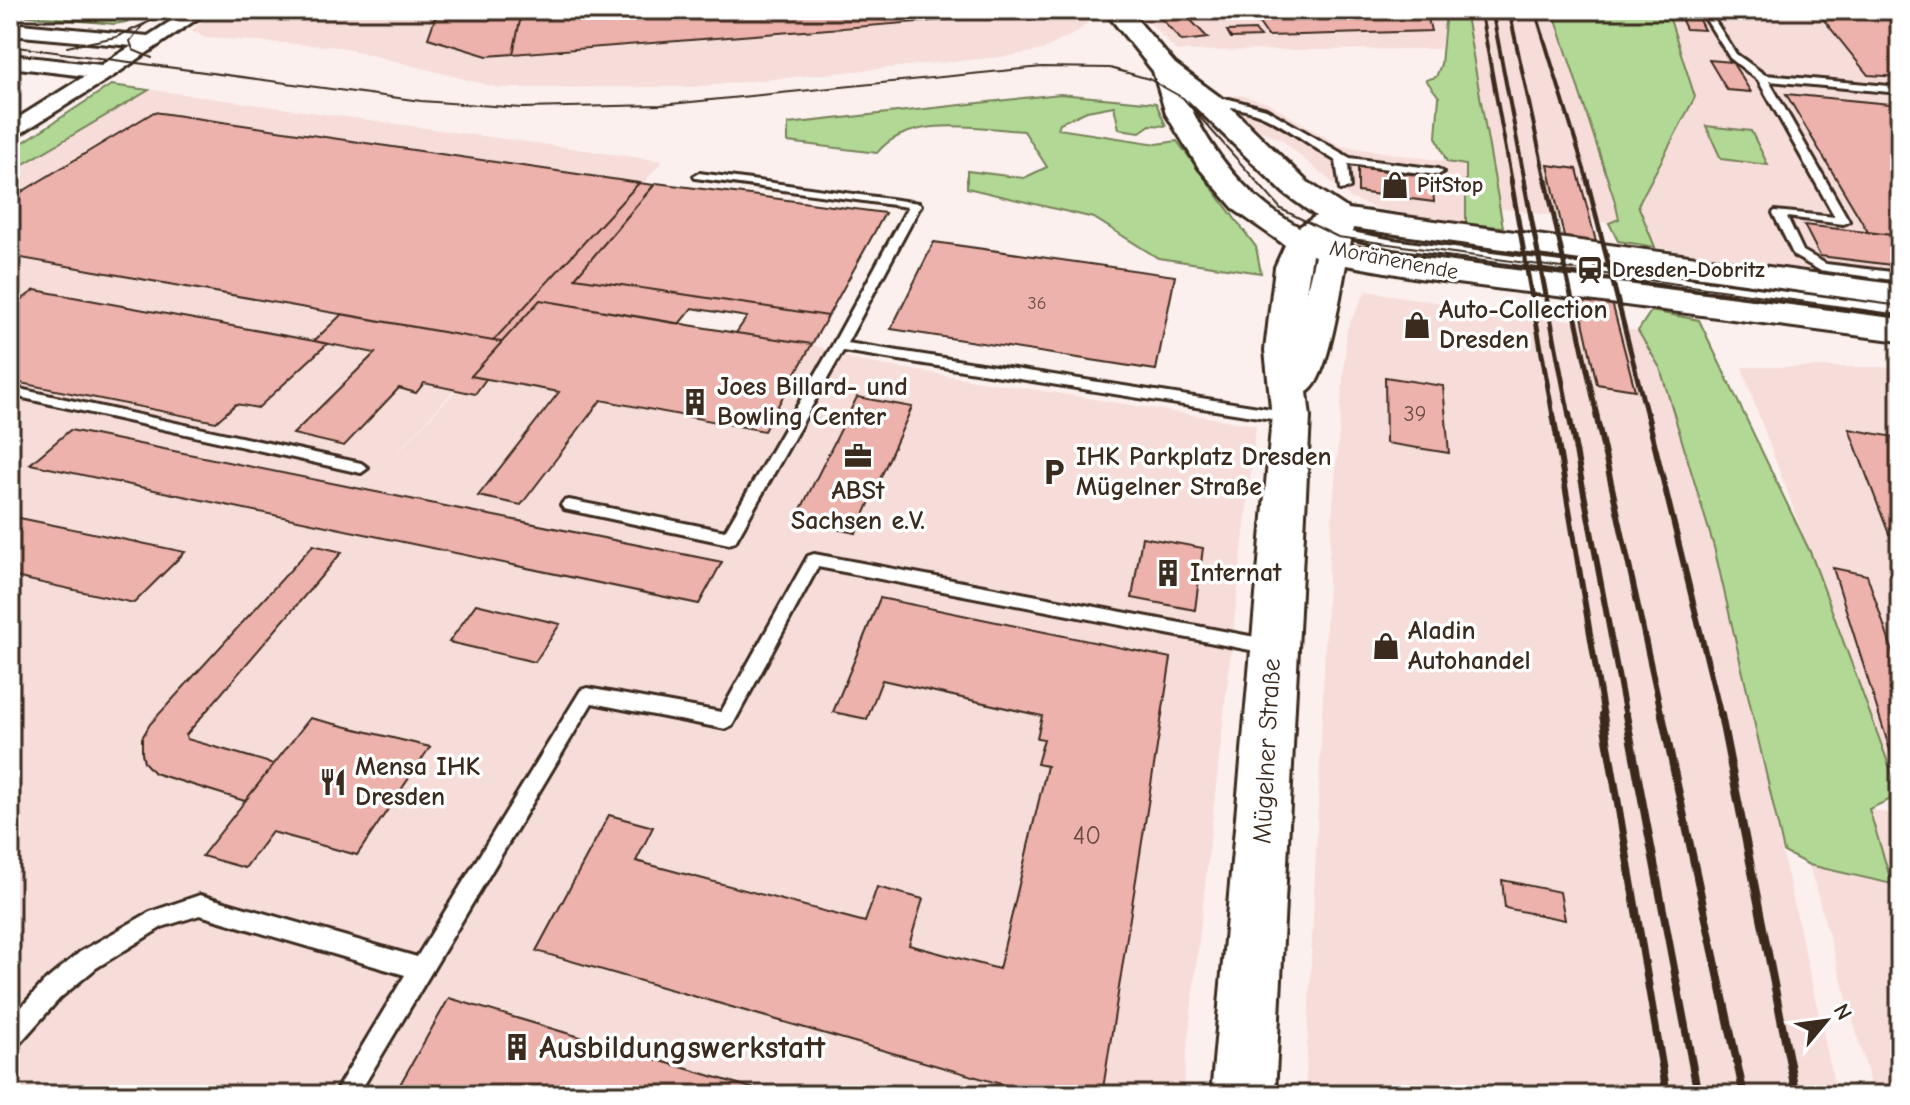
<svg xmlns="http://www.w3.org/2000/svg" width="1910" height="1105" font-family="'Comic Neue',sans-serif">
	<rect width="100%" height="100%" fill="#fbf0ee"/>
	<filter id="ink" filterUnits="userSpaceOnUse"><feTurbulence type="fractalNoise" baseFrequency=".0125" numOctaves="2"/><feDisplacementMap in="SourceGraphic" scale="16" xChannelSelector="R" yChannelSelector="G"/><feConvolveMatrix kernelMatrix="1 2 1 2 8 2 1 2 1" color-interpolation-filters="sRGB"/></filter>
	<g filter="url(#ink)">
		<!-- built -->
		<path fill="#f7ddda" d="M220,10H1092L1096,15L1076,33L1042,50L1011,56L692,87L499,88L340,47L205,38L191,30Z
			M1138,10H1446L1440,49L1176,51Z
			M1465,10H1553L1619,220L1609,223L1502,209L1496,203Z
			M1667,10H1900V284L1747,264L1655,247L1638,205L1695,97Z
			M111,84L663,161L384,467L540,300L812,344L858,361L1256,425L1182,1095H10V151Z
			M1241,95L1268,103L1341,146L1466,164V224L1374,208L1350,198L1282,140L1258,130L1217,97Z
			M1366,291L1499,312L1501,324L1519,312L1638,331L1660,368L1714,547L1837,1095H1305L1329,557L1347,328Z
			M1742,367H1900V795L1753,400Z
			M1869,809L1900,816V1095H1874L1809,865L1891,883Z"/>
		<!-- green -->
		<path fill="#b1d894" stroke="#768159" stroke-width="2" d="M10,10H146L126,22L114,24L10,14Z
			M1446,10H1465L1503,227L1466,224V165L1447,162L1436,137L1439,97L1426,80L1436,77L1441,64Z
			M1553,10H1667L1695,97L1638,205L1655,247L1618,241L1609,223L1619,219L1615,202Z
			M111,85L149,90L10,172V151Z
			M1060,94L1156,103L1166,126L1150,125L1140,132L1119,129L1114,106L1087,111L1060,123L1058,129L1157,144L1177,141L1256,247L1261,273L1158,258L1094,218L967,188V171L1024,178L1047,167L1024,131C979,128 908,114 877,153L788,142V124Z
			M1706,126L1751,131L1768,165L1721,159Z
			M1651,311L1699,320L1811,554L1900,795L1869,809L1892,884L1809,865L1784,852L1714,547L1660,368L1638,331Z"/>
		<!-- building -->
		<path fill="#edb2ab" stroke="#3b2a1e" stroke-width="2" d="M438,10L522,11L513,54L487,56L428,38Z
			M978,10H1063V11L982,17Z
			M978,10L982,17L513,54L522,11Z
			M1153,10H1181L1208,38L1182,41Z
			M1295,10H1426L1431,31L1268,36L1254,16L1298,14Z
			M1677,10L1695,12L1704,30L1686,29Z
			M1816,10H1900V77L1868,75Z
			M1255,30L1260,37L1231,38L1227,31Z
			M1709,60L1732,62L1751,92L1727,90Z
			M1786,94L1900,105V236L1868,232Z
			M154,112L639,183L493,341L10,256V199Z
			M1548,165L1577,169L1635,390L1597,384Z
			M1358,167L1432,177L1434,202L1358,192Z
			M639,183L654,185L575,278L828,316L812,344L736,333L747,317L692,308L679,324L540,300L502,342L493,341Z
			M656,183L750,195L885,213L828,316L575,278Z
			M1804,225L1900,236V266L1820,256Z
			M934,242L1175,276L1156,370L891,329Z
			M35,290L314,341L327,344L258,408L236,404L216,422L10,381V308Z
			M540,300L736,333L812,344L764,431L601,400L521,505L478,496L559,392L471,376Z
			M342,314L493,341L502,342L471,376L486,379L475,394L424,383L416,393L399,388L344,446L293,434L375,353L314,341Z
			M1385,377L1443,386L1449,453L1386,443Z
			M857,397L912,407L856,533L795,521Z
			M1849,429L1900,438V536L1889,534Z
			M70,430L460,509L722,562L699,604L30,464Z
			M10,516L185,552L134,603L10,576Z
			M1142,537L1203,548L1195,610L1132,598Z
			M313,545L342,552L186,735L187,739L274,764L245,801L154,773L144,762L142,753V738L150,724Z
			M1833,568L1867,575L1900,673V782Z
			M880,598L1171,658L1102,1095H1039L536,951L609,815L653,827L636,861L865,922L877,887L923,899L909,945L999,969L1047,766L1037,764L1044,739L1037,738L1042,716L882,680L867,719L833,712Z
			M476,604L560,624L535,662L449,642Z
			M310,718L430,747L357,855L272,832L245,868L202,856Z
			M1502,880L1560,892L1565,920L1505,908Z
			M449,998L775,1095H394Z"/>
		<g fill="none" stroke-linecap="round" stroke-linejoin="round">
			<!-- lane casing -->
			<g stroke="#3b2a1e" stroke-width="6">
				<path id="lane" d="M1700,10H1708L1736,54L1765,75L1900,87V93L1769,81L1849,221L1843,224L1787,217L1803,251L1826,264L1900,273V281L1819,270L1794,256L1773,213L1775,211L1835,217L1758,80L1730,58Z
					M1229,99L1266,109L1350,158L1438,169L1443,172L1438,175L1348,164L1350,188L1340,190L1336,161C1292,135 1265,104 1210,106L1205,103L1210,100Z
					M699,173L919,203L921,205L847,343L1291,412L1298,417L1291,422L843,351L735,542L729,544L564,509L561,505L564,501L569,500L725,531L832,346L908,207L695,178L694,176Z
					M1331,228L1393,240L1900,307V315L1393,248L1327,233L1325,231Z
					M10,387L361,463L368,468L361,473L10,395Z
					M814,554L1271,640L1277,642L1280,647L1277,652L1271,654L818,567L732,726L726,729L592,703L358,1095H333L405,975L200,915L162,927L96,968L60,998L18,1045L10,1048V1020L44,982L80,952L150,912L200,895L417,957L581,690L587,688L721,712L808,556Z"/>
			</g>
			<!-- street casing -->
			<g stroke="#3b2a1e" stroke-width="6">
				<path id="street" d="M188,10H210L113,76L10,140V123L85,76L10,67V55L101,65L132,46L10,35V23L148,36Z"/>
			</g>
			<!-- secondary casing -->
			<g stroke="#3b2a1e" stroke-width="6">
				<path id="secondary" d="M1104,10H1129L1175,64L1220,97L1306,181L1348,209L1900,285V305L1353,228L1350,246L1391,254L1900,319V341L1419,278L1346,265C1341,289 1328,383 1307,392L1310,417L1275,1095H1211L1272,417L1265,350L1275,267L1285,245L1235,210L1199,168L1166,114L1153,71ZM1187,99L1284,193L1316,216L1299,227C1249,201 1209,150 1187,99ZM1312,255L1315,256L1305,299Z"/>
			</g>
			<!-- lane -->
			<use href="#lane" fill="#fff" fill-rule="evenodd"/>
			<!-- street -->
			<use href="#street" fill="#fff" fill-rule="evenodd"/>
			<!-- secondary -->
			<use href="#secondary" fill="#fff" fill-rule="evenodd"/>
			<!-- tram -->
			<path stroke="#3b2a1e" stroke-width="2" d="M10,46L421,101L522,108L661,105L1042,67L1110,68L1149,79L1183,98L1281,209L1338,237L1900,315
				M67,47L116,37L153,20
				M152,58L133,50L130,41L142,26L168,10"/>
			<!-- rail-far3 -->
			<path stroke="#3b2a1e" stroke-width="4" d="M1492,10L1525,182
				M1509,10L1546,182
				M1535,10L1588,182
				M1482,19L1512,182"/>
			<!-- rail-far2 -->
			<path stroke="#3b2a1e" stroke-width="5" d="M1511,180L1553,416
				M1524,180L1569,416
				M1546,180L1597,416
				M1587,180L1647,416"/>
			<!-- rail-far1 -->
			<path stroke="#3b2a1e" stroke-width="6" d="M1553,414L1604,717
				M1569,414L1626,717
				M1596,414L1662,717
				M1647,414L1721,717"/>
			<!-- rail -->
			<path stroke="#3b2a1e" stroke-width="8" d="M1603,715L1667,1095
				M1626,715L1698,1095
				M1662,715L1744,1095
				M1721,715L1796,1095"/>
		</g>
	</g>
	<!-- icons -->
	<defs>
		<g id="shop-bare" transform="scale(2.16)"><path d="M-5-2.5h2.3a2.7 3.5 0 0 1 5.4 0H5L5.5 6h-11ZM-1.5-2.5h3a1.5 2.3 0 0 0-3 0Z" fill="#3b2a1e" stroke="#fff" stroke-width="2.5" paint-order="stroke"/></g>
		<g id="station-bare" transform="scale(2.16)"><path d="M-3-6H3Q5-6 5-4V2Q5 4 3 4L4.5 6H3L1.5 4h-3L-3 6H-4.5L-3 4Q-5 4-5 2V-4Q-5-6-3-6ZM-3.5-4v3h7v-3ZM-3.5 1v1.5H-2V1ZM2 1v1.5H3.5V1Z" fill="#3b2a1e" stroke="#fff" stroke-width="2.5" paint-order="stroke"/></g>
		<g id="building-bare" transform="scale(2.16)"><path d="M-4-6H4V6H1V3H-1V6H-4ZM-2.5-4.3h1.7v1.8h-1.7ZM.8-4.3h1.7v1.8H.8ZM-2.5-1h1.7V.8h-1.7ZM.8-1h1.7V.8H.8Z" fill="#3b2a1e" stroke="#fff" stroke-width="2.5" paint-order="stroke"/></g>
		<g id="office-bare" transform="scale(2.16)"><path d="M-6-3h4V-5.5h4V-3h4V5H-6ZM-1-4.5V-3h2v-1.5ZM-6 0V1H6V0Z" fill="#3b2a1e" stroke="#fff" stroke-width="2.5" paint-order="stroke"/></g>
		<g id="parking-bare" transform="scale(2.16)"><path d="M-3.5-5.5H1a3.5 3.5 0 0 1 0 7H-1V5.5H-3.5ZM-1-3.4V-.6H.8a1.4 1.4 0 0 0 0-2.8Z" fill="#3b2a1e" stroke="#fff" stroke-width="2.5" paint-order="stroke"/></g>
		<g id="restaurant-bare" transform="scale(2.16)"><path d="M-5-6h1v4h1v-4h1v4h1v-4h1v5L-1.5 .5V6h-2V.5L-5-1ZM5-6V6H3V1.5H1.5Q1.5-4 5-6Z" fill="#3b2a1e" stroke="#fff" stroke-width="2.5" paint-order="stroke"/></g>
	</defs>
	<g fill-rule="evenodd">
		<use href="#shop-bare" x="1395" y="185"/>
		<use href="#station-bare" x="1590" y="270"/>
		<use href="#shop-bare" x="1417" y="325"/>
		<use href="#building-bare" x="695" y="402"/>
		<use href="#office-bare" x="858" y="456"/>
		<use href="#parking-bare" x="1054" y="472"/>
		<use href="#building-bare" x="1168" y="573"/>
		<use href="#shop-bare" x="1386" y="646"/>
		<use href="#restaurant-bare" x="333" y="782"/>
		<use href="#building-bare" x="517" y="1047"/>
	</g>
	<g text-anchor="middle" dominant-baseline="central" stroke-width="7" stroke-linejoin="round" paint-order="stroke">
		<!-- far-number labels -->
		<g font-size="18" fill="#684c41">
			<text x="1037" y="303">36</text>
		</g>
		<!-- far-poi labels -->
		<g font-size="22" font-weight="bold" fill="#3b2a1e" stroke="#fff" text-anchor="start">
			<text x="1417" y="185">PitStop</text>
			<text x="1612" y="270">Dresden-Dobritz</text>
		</g>
		<!-- far-street labels -->
		<g font-size="22" fill="#3b2a1e" stroke="#fff">
			<text transform="translate(1394 260) rotate(11)">Moränenende</text>
		</g>
		<!-- number labels -->
		<g font-size="22" fill="#684c41">
			<text x="1415" y="414">39</text>
		</g>
		<!-- poi labels -->
		<g font-size="26" font-weight="bold" fill="#3b2a1e" stroke="#fff" text-anchor="start">
			<text x="1439" y="310">Auto-Collection<tspan x="1439" dy="30">Dresden</tspan></text>
			<text x="717" y="387">Joes Billard- und<tspan x="717" dy="30">Bowling Center</tspan></text>
			<text x="1076" y="457">IHK Parkplatz Dresden<tspan x="1076" dy="30">Mügelner Straße</tspan></text>
			<text x="858" y="491" text-anchor="middle">ABSt<tspan x="858" dy="30">Sachsen e.V.</tspan></text>
			<text x="1190" y="573">Internat</text>
			<text x="1408" y="631">Aladin<tspan x="1408" dy="30">Autohandel</tspan></text>
			<text x="355" y="767">Mensa IHK<tspan x="355" dy="30">Dresden</tspan></text>
		</g>
		<!-- street labels -->
		<g font-size="26" fill="#3b2a1e" stroke="#fff">
			<text transform="translate(1267 751) rotate(-87)">Mügelner Straße</text>
		</g>
		<!-- near-number labels -->
		<g font-size="26" fill="#684c41">
			<text x="1087" y="836">40</text>
		</g>
		<!-- near-poi labels -->
		<g font-size="32" font-weight="bold" fill="#3b2a1e" stroke="#fff" text-anchor="start">
			<text x="539" y="1047">Ausbildungswerkstatt</text>
		</g>
	</g>
	<!-- margin -->
	<rect width="1910" height="1105" fill="none" stroke="#fff" stroke-width="40"/>
	<rect x="20" y="20" width="1870" height="1065" fill="none" stroke="#3b2a1e" stroke-width="3" filter="url(#ink)"/>
	<!-- north arrow -->
	<g transform="translate(1826 1021) rotate(61)" stroke="#ffffff" stroke-width="6" paint-order="stroke">
	<path d="M0-6L14 30L0 20L-14 30Z" fill="#3b2a1e"/>
	<text y="-12" font-size="22" font-weight="bold" text-anchor="middle" fill="#3b2a1e">N</text>
	</g>
</svg>
